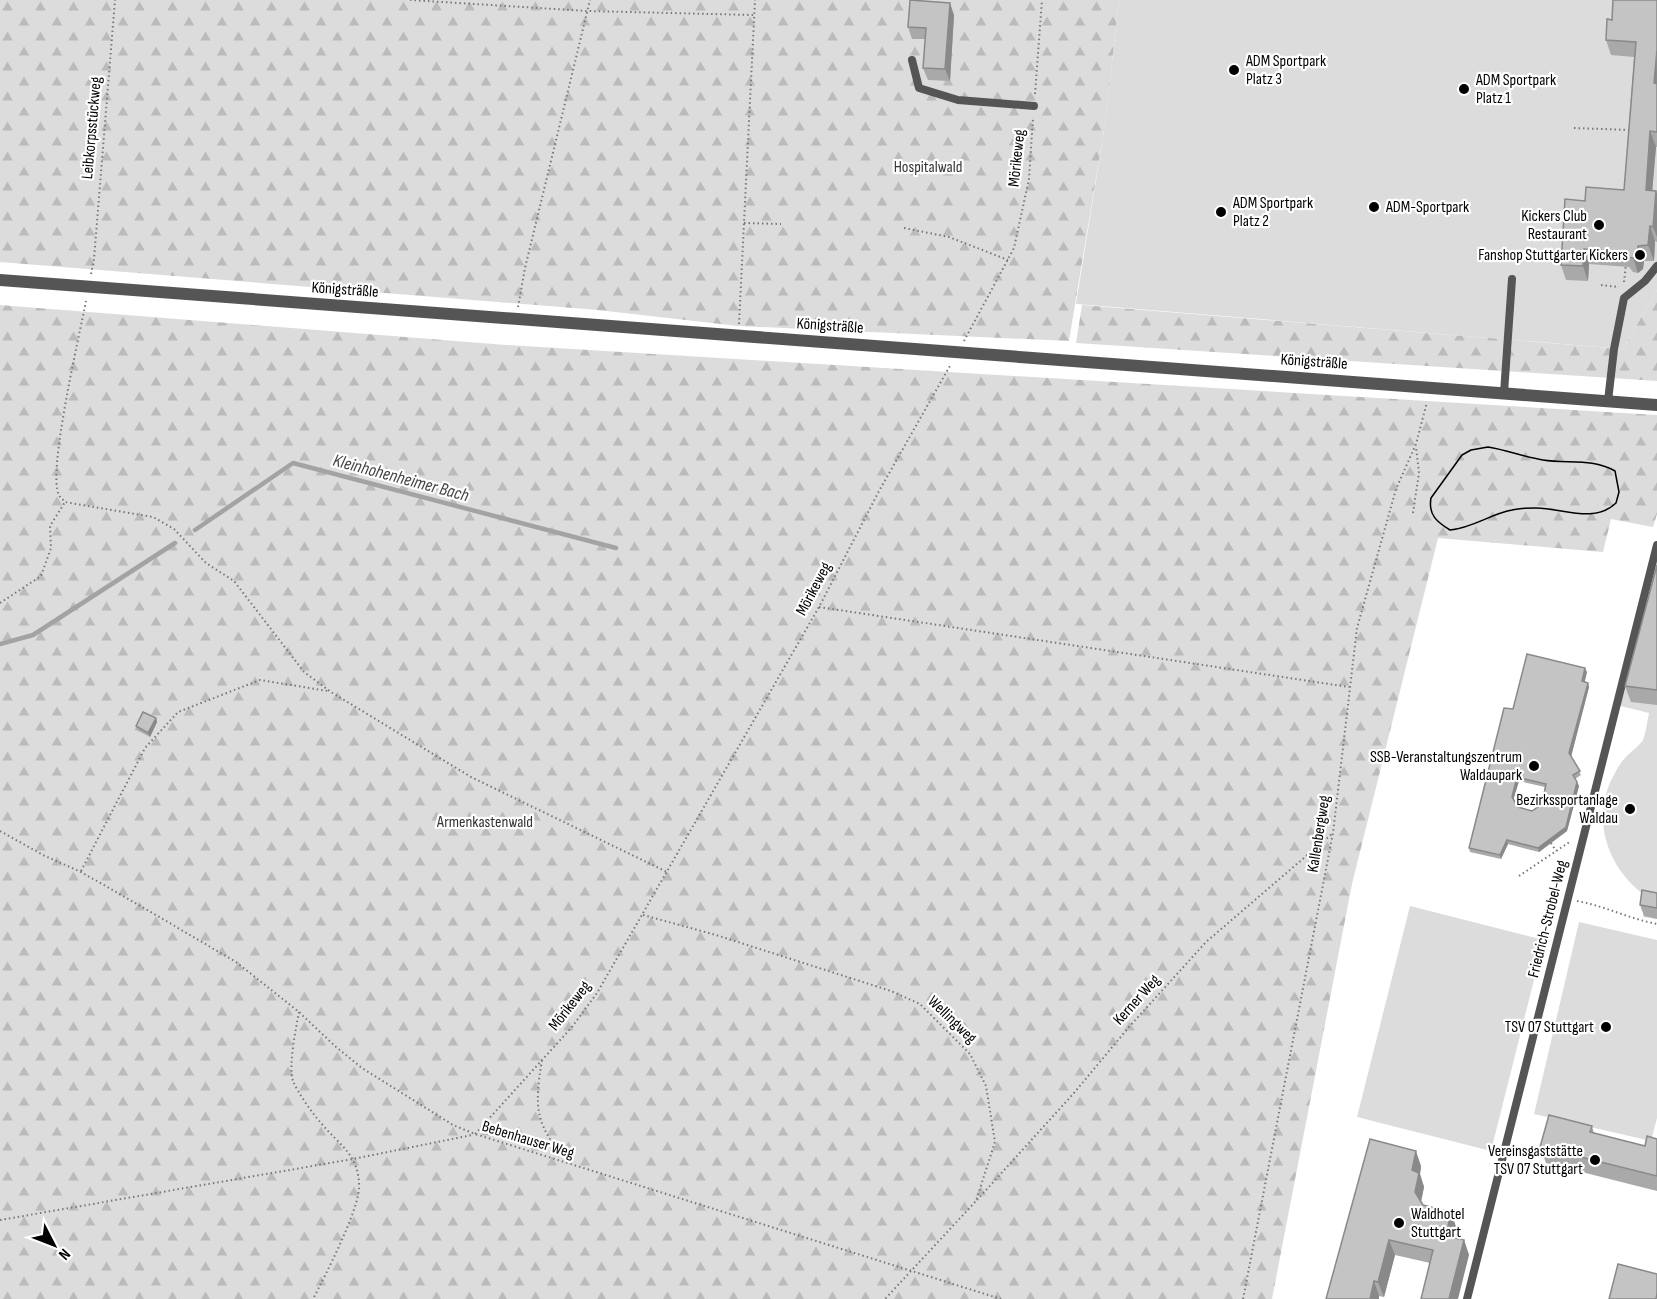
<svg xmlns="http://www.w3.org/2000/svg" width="1657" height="1299" font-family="'Sofia Sans Condensed',sans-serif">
	<defs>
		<pattern id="forest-firs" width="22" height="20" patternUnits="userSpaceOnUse" patternTransform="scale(1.5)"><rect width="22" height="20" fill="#dcdcdc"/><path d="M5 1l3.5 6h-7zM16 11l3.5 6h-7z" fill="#bbb"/></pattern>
	</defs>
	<rect width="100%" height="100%" fill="#fff"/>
	<!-- green -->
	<path fill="#dcdcdc" d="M1119,0H1657V290L1623,349L1076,304L1105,124Z
		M1657,545V919L1643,917L1647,897C1606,868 1589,816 1616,771C1619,765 1624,758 1630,753C1634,749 1640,745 1643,740C1646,732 1647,722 1649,713L1617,705Z
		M1410,906L1544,940L1491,1151L1357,1117Z
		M1579,922L1657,940V1118L1651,1141L1534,1114Z"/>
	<!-- forest -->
	<path fill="url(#forest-firs)" d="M0,0H1119L1105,124L1069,341L738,326L598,310L0,262Z
		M1657,290V381L1076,343L1082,305L1623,349Z
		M0,305L506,345L1657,415V514L1653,527L1611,519L1603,552L1438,538L1352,884L1272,1299H0Z"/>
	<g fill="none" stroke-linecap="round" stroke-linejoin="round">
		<!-- stream -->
		<path stroke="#a3a3a3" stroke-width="4.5" d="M195,530L293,463L616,548
			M0,644L33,635L175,543"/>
		<!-- path -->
		<path stroke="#777" stroke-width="2" stroke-dasharray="1.5 3" stroke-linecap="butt" d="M410,0L587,11L753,15
			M1035,94L1042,0
			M1574,128L1630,130
			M744,223L781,224
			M904,228L949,237L1008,260
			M91,274L94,259L115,0
			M1624,282L1626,264
			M1601,285L1619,287
			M86,301C80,333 47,473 59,495C60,498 63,499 65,502L153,517L174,529L206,563L234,581L304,672L331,692L471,777L667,872
			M518,307L525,268L590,0
			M739,324L755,0
			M964,341L1014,248L1029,179L1033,118
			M1413,513L1419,473L1416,447
			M0,603L41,576L51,548L50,526L65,502
			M819,607L1349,687
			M0,831L43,855L81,872L144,908L236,962L299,1012L336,1047L362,1068L453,1125L475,1134L1001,1299
			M1551,843L1556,851
			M81,871L145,748L178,712L260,680L328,691
			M1519,876L1571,841
			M1577,901C1605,906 1630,919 1657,924
			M643,915L716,935L891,991L920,1004L970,1054L986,1086L995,1142L976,1201L885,1299
			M299,1012C296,1028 288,1066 293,1081C298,1093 312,1113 321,1123C339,1145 360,1155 359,1188C358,1212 325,1276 313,1299
			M542,1060C534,1108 535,1125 568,1162
			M475,1134L572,1027L597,993L819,607L879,491L951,364
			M977,1200L1074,1093L1129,1027L1206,942L1333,833
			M0,1220L353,1159L472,1135
			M1243,1299L1333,833L1357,628L1396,489L1416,444L1427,402"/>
		<!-- lane -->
		<path stroke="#555" stroke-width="8" d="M912,60L919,88L958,100L1034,106
			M1504,393L1512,279
			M1608,401L1614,349L1624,298L1645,281L1657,266
			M1467,1299L1657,545"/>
		<!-- street -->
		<path stroke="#555" stroke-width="12" d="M0,280L1657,405"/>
		<!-- tram -->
		<path stroke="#000" stroke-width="1.5" d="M1488,447C1507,450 1524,457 1543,460C1568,464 1592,458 1615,471L1619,492L1616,503C1594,524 1563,508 1536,508C1528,508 1520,508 1512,510C1490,514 1473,528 1450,530C1437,522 1428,515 1431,498L1462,455L1471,450Z"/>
	</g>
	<!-- wall -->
	<path fill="#a9a9a9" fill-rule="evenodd" d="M1657,0V147H1656L1652,190L1656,191L1657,194V242L1655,241L1654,261H1644L1643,269L1638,273L1633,272L1629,267L1589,264L1588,281L1566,280L1561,265L1585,201L1624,190L1634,57L1611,55L1606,40L1612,20Z
		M954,15L950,81L928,80L923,68L926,39H912L908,27Z
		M1657,565V705L1631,702L1625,686Z
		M1587,672L1584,682L1589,687L1571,756L1581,775L1575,779L1579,786L1567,831L1539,852L1508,844L1501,859L1470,852L1469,848L1513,709ZM1519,781L1545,787L1542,804L1532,811L1518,807L1513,800Z
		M156,718L157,722L150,737L137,730L136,726Z
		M1657,893V919L1644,916L1640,905Z
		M1592,1126L1594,1133L1645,1146L1657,1139V1191L1546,1163L1540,1147Z
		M1421,1166L1420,1174L1424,1187L1421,1202L1423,1205L1451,1212L1456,1227L1454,1238L1464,1240L1469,1255L1430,1263L1395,1255L1384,1297L1379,1296V1299H1326Z"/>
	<!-- shaded-wall -->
	<path fill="#898989" d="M950,3L954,15L950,81L945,69Z
		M1657,50V90L1654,83Z
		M1650,131L1656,147L1651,205L1646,190Z
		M1656,191L1657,194V237L1653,227Z
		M1650,226L1655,241L1654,261L1648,245Z
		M1638,246L1644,261L1643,269L1638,273L1633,258Z
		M1584,249L1589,264L1588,281L1583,266Z
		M1585,668L1587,672L1584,685L1582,681Z
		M1588,683L1589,687L1571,757L1569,753Z
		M156,718L157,722L150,737L148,733Z
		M1517,777L1519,781L1513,801L1512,797Z
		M1577,782L1579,786L1567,831L1539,852L1538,848Z
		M1507,840L1508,844L1501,859L1500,855Z
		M1416,1151L1421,1166L1420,1174L1424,1187L1420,1206L1415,1192L1412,1170Z
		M1451,1212L1456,1227L1451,1250L1446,1236Z
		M1389,1240L1395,1255L1384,1297L1378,1282Z
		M1464,1240L1469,1255L1458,1299H1449Z
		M1374,1281L1379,1296V1299H1370Z"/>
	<!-- building -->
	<path fill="#c4c4c4" stroke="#898989" stroke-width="1.5" fill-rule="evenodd" d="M910,0L950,3L945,69L923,68L926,28L908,27Z
		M1613,0H1657V50L1654,83L1657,84V132L1650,131L1646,190L1656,191L1653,227L1650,226L1648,245L1638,246V254L1633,258L1627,257L1623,252L1584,249L1583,266L1561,265L1565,199L1585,201L1586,187L1624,190L1636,42L1606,40L1607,19L1612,20Z
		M1657,565V690L1625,686Z
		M1527,654L1585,668L1582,681L1588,683L1569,753L1580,771L1573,775L1577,782L1566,827L1538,848L1507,840L1500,855L1469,848L1504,708L1513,709ZM1517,777L1546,784L1542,804L1532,811L1518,807L1512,797Z
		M143,712L156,718L148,733L136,726Z
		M1642,890L1657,893V908L1640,905Z
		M1549,1115L1592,1126L1590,1132L1645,1146L1647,1136L1657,1139V1176L1540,1147Z
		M1370,1139L1416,1151L1412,1170L1419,1173L1415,1192L1423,1205L1451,1212L1446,1236L1464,1240L1449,1299H1421L1433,1250L1389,1240L1378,1282L1374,1281L1370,1299H1326Z
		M1618,1264L1657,1274V1293L1656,1299H1609Z"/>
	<!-- markers -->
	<g fill="#000" stroke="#fff" stroke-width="2">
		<circle cx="1234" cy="70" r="6"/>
		<circle cx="1464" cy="89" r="6"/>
		<circle cx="1374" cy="207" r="6"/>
		<circle cx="1221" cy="212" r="6"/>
		<circle cx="1599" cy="225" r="6"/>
		<circle cx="1640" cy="255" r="6"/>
		<circle cx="1534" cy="766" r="6"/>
		<circle cx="1630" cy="809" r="6"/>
		<circle cx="1606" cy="1027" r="6"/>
		<circle cx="1595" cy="1160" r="6"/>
		<circle cx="1399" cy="1223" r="6"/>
	</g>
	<g text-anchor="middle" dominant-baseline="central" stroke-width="4.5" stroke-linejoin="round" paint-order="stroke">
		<!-- poi labels -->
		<g font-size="16" fill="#000" stroke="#fff" text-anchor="end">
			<text x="1246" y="61" text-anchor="start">ADM Sportpark<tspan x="1246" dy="18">Platz 3</tspan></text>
			<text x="1476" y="80" text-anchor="start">ADM Sportpark<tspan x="1476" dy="18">Platz 1</tspan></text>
			<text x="1233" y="203" text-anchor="start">ADM Sportpark<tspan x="1233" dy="18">Platz 2</tspan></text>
			<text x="1386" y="207" text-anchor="start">ADM-Sportpark</text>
			<text x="1587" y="216">Kickers Club<tspan x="1587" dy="18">Restaurant</tspan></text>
			<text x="1628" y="255">Fanshop Stuttgarter Kickers</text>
			<text x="1522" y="757">SSB-Veranstaltungszentrum<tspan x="1522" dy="18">Waldaupark</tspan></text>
			<text x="1618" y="800">Bezirkssportanlage<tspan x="1618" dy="18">Waldau</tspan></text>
			<text x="1594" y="1027">TSV 07 Stuttgart</text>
			<text x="1583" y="1151">Vereinsgaststätte<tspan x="1583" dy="18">TSV 07 Stuttgart</tspan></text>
			<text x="1411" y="1214" text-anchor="start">Waldhotel<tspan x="1411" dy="18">Stuttgart</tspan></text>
		</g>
		<!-- street labels -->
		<g font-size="16" fill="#000" stroke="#fff">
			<text transform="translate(92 128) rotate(-85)">Leibkorpsstückweg</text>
			<text transform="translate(1017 158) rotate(-84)">Mörikeweg</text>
			<text transform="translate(345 290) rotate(4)">Königsträßle</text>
			<text transform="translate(830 326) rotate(4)">Königsträßle</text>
			<text transform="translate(1314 362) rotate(4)">Königsträßle</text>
			<text transform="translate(814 589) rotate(-62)">Mörikeweg</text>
			<text transform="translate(1319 834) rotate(-81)">Kallenbergweg</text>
			<text transform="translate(1548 919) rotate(-76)">Friedrich-Strobel-Weg</text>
			<text transform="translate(1137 1000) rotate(-48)">Kerner Weg</text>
			<text transform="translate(570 1006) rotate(-52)">Mörikeweg</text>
			<text transform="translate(952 1020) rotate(44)">Wellingweg</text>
			<text transform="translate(528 1140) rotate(17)">Bebenhauser Weg</text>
		</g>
		<!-- park labels -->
		<g font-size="16" fill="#333" stroke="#fff">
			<text x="928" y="167">Hospitalwald</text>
			<text x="485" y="822">Armenkastenwald</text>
		</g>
		<!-- water labels -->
		<g font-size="18" font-style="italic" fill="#444" stroke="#fff">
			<text transform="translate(401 478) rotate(15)">Kleinhohenheimer Bach</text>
		</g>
	</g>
	<!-- north arrow -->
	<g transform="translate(54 1245) rotate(132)" stroke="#ffffff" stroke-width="4.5" paint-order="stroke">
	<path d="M0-4.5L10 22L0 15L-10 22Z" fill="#000000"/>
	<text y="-9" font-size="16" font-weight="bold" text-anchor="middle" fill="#000000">N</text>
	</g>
</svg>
